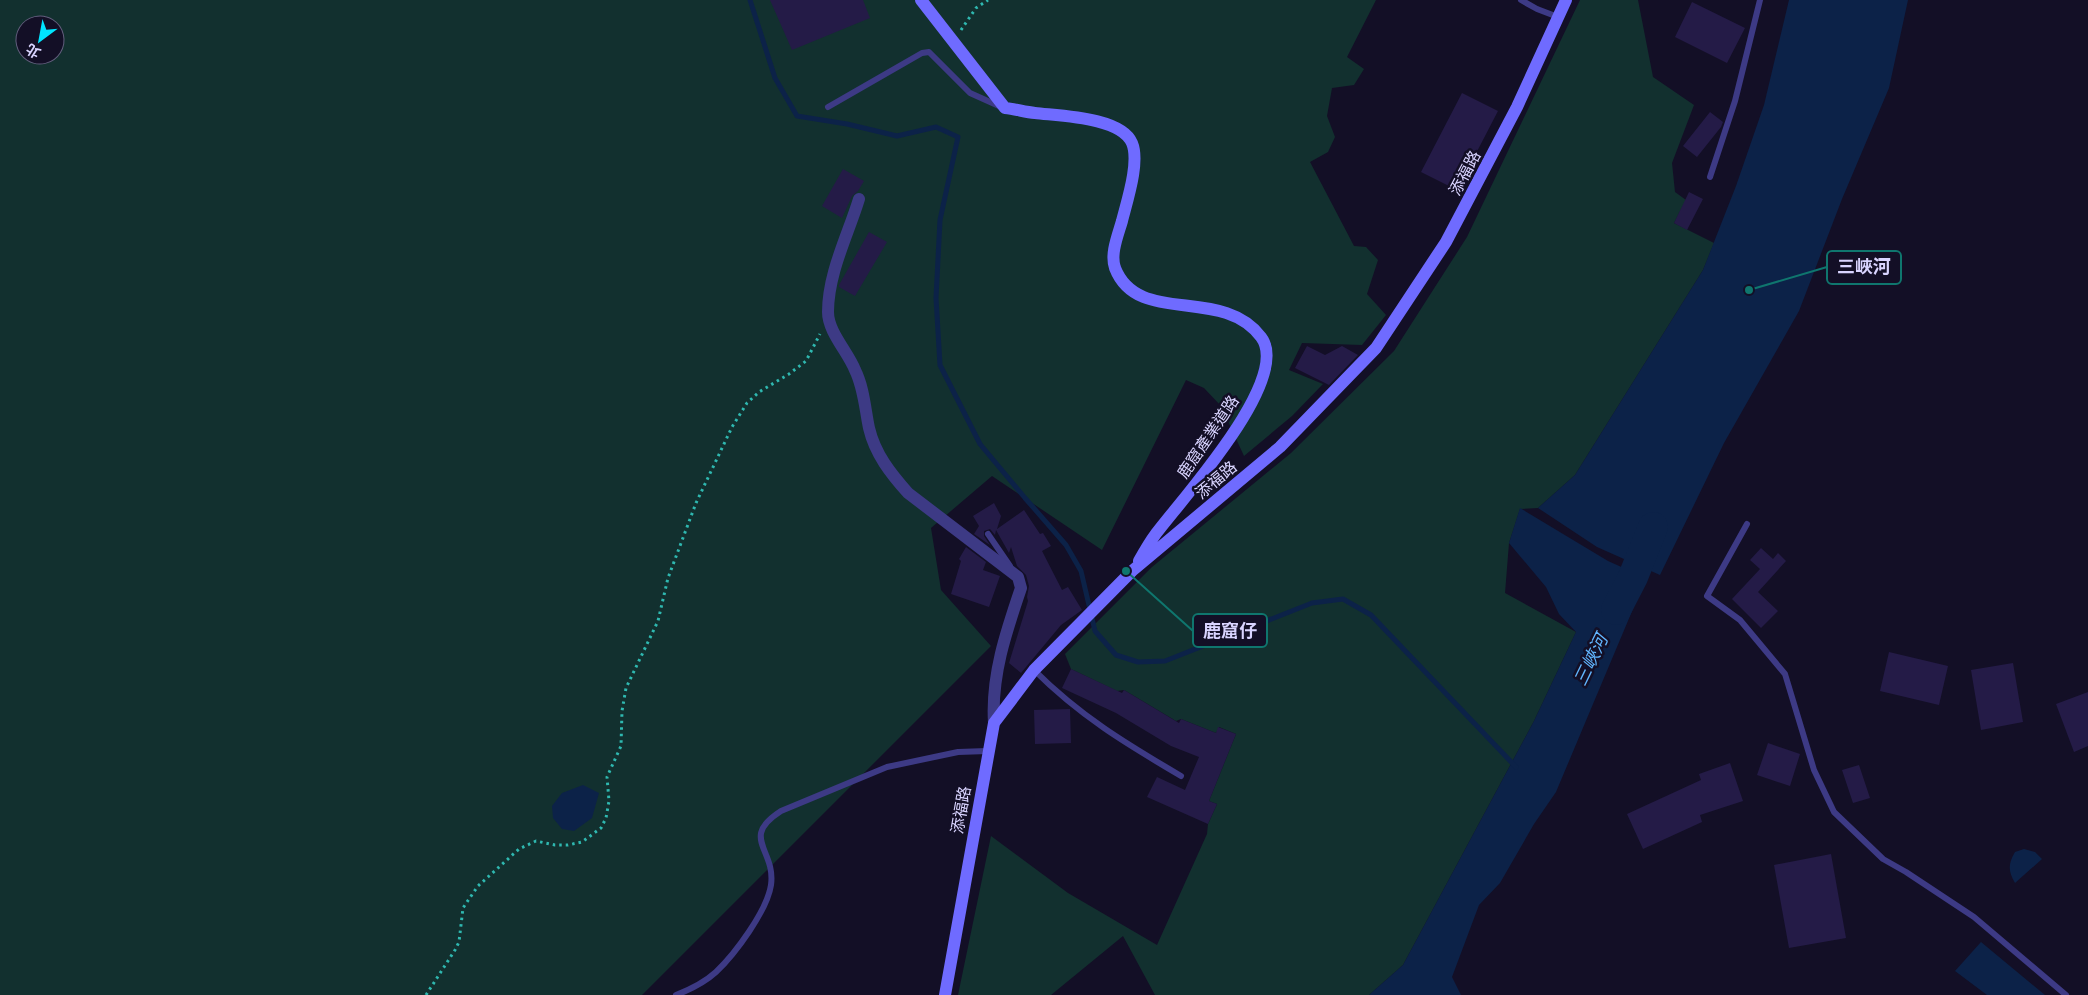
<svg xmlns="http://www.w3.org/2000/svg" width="2088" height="995" font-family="Arial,'Noto Sans TC',sans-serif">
	<rect width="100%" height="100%" fill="#130f26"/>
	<!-- green -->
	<path fill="#12302f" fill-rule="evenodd" d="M0,0H1376L1347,57L1364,69L1354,85L1332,88L1327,116L1335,137L1328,152L1310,162L1354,246L1366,247L1378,260L1367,294L1386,315L1362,345L1302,343L1289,370L1323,384L1292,416L1244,456L1221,406L1204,388L1186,380L1102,550L992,476L931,528L941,590L991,646L642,995H0ZM25,25H55V55H25Z
		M1580,0H1638L1653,77L1694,105L1672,163L1675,192L1686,200L1674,223L1714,243L1703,270L1575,475L1538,508L1520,509L1509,543L1505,593L1576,632L1534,721L1403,965L1369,995H1155L1123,936L1051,995H958L991,836L1068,893L1157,945L1207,834L1208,824L1217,804L1209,801L1236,734L1219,727L1216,733L1181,719L1176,721L1124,690L1117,691L1071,669L1065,654L1152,567L1291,453L1394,351L1467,237Z"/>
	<!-- water -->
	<path fill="#0c2248" d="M1789,0H1908L1889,88L1842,199L1799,311L1724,443L1660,575L1597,547L1538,508L1575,475L1703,270L1736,186L1764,105Z
		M1520,508L1608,561L1646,578L1556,792L1534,824L1500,883L1479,905L1452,977L1461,995H1369L1403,965L1534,721L1576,632L1559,614L1546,587L1509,543Z
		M583,785L599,793L592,818L574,831L562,829L553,818L552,806L562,793Z
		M2024,849L2035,852L2042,859L2015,883C2008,871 2008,864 2015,852Z
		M1981,942L2045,995H1987L1955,971Z"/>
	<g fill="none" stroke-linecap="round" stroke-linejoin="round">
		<!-- stream -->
		<path stroke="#0c2248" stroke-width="5" d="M750,0L775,78L797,116L847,124L897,136L936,127L958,137L940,220L936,298L940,365L980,444L1025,498L1066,545L1081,571L1095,631L1116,655L1138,662L1165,661L1312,603L1343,599L1371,615L1516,767"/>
		<!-- river -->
		<path stroke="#0c2248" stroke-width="30" d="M1616,610L1633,577L1653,527"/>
	</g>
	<!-- building -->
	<path fill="#241b47" d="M770,0H863L870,18L792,50Z
		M1692,2L1745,28L1727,63L1675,37Z
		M1462,93L1498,111L1457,190L1421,172Z
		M1710,112L1723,122L1721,127L1697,157L1683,146Z
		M843,169L864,181L858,191L852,196L842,218L822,206Z
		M1689,192L1703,199L1687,230L1674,223Z
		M869,232L887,242L855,296L839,287V285Z
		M1307,346L1325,355L1342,346L1358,355L1329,385L1295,368Z
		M994,503L1001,516L997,529L1024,510L1040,534L1043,533L1051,546L1042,551L1062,590L1068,587L1082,610L1061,625L1021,673L1009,663L1028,601L1027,597L1029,586L1026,575L1017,566L1011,547L1009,553L996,530L995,535L990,529L984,531V536L990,545L974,534L979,526L973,516Z
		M966,547L986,562L983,570L1000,576L989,607L951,594L961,561L959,559Z
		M1761,548L1773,559L1778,553L1786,561L1758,592L1778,611L1761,628L1732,599L1760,569L1750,560Z
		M1889,652L1948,666L1939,705L1880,691Z
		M2013,663L2023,722L1981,730L1971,670Z
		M1071,669L1122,693L1124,690L1179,723L1181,719L1216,733L1218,727L1236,734L1209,801L1217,804L1208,824L1147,797L1157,777L1185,790L1199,757L1171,746L1116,713L1062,688Z
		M2088,692V746L2074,752L2056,704Z
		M1070,709L1071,743L1035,744L1034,710Z
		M1768,743L1800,754L1790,786L1757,775Z
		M1730,763L1743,801L1700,815L1702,822L1643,849L1627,814L1701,780L1699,774Z
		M1859,765L1870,798L1853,803L1842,770Z
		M1831,854L1846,938L1789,948L1774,865Z"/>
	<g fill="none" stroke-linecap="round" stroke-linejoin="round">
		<!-- path -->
		<path stroke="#2fb8b0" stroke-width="3" stroke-dasharray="2.5 4" stroke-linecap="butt" d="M961,30L976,8L988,0
			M426,995L455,950L459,942L463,908L469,899L478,886L519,849L536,841L555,845H568L582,842L601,828L606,818L609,801L607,777L621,746L622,711L626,688L658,621L668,578L696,503L732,427L747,403L759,392L789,374L806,361L820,334"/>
		<!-- lane -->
		<path stroke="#3d3a85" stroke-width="6" d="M1521,0L1537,9L1558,17
			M828,107L922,53L929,52L970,93L999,106
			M1710,177L1735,101L1760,0
			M1747,524L1707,596L1740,620L1785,674L1814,770L1834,812L1883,859L1906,872L1974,917L2066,995
			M988,534L1010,566
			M1034,670C1080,716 1125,743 1181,776
			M676,995C689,990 705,982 716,972C735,954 767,911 771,885C776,849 739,838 781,811L887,767L958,752L987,751"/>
		<!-- street -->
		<path stroke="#3d3a85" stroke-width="12" d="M859,199C848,235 828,273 828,312C828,332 848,352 855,370C864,388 865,409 869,428C875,454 891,474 908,493L1018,577L1021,588C1006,632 991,676 994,723"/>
		<!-- secondary -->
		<path stroke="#6f6bff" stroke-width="12" d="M921,0L1005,108C1015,109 1025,112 1035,113C1060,116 1121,117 1132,143C1140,162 1127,201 1122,221C1118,235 1110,254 1115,268C1138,327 1222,285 1261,337C1293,379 1180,501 1155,535C1149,543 1144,552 1139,561
			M945,995L994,723L1034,670L1132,571L1280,447L1376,348L1446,242L1517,107L1566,0"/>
	</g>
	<g text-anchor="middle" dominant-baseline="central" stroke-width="5" stroke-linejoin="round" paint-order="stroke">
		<!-- street labels -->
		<g font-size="16" fill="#d9d4ff" stroke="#130f26">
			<text transform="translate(1465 173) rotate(-62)">添福路</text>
			<text transform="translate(1208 437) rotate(-56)">鹿窟產業道路</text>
			<text transform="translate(1216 480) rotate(-40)">添福路</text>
			<text transform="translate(961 810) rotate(-80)">添福路</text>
		</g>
		<!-- water labels -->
		<g font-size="18" font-style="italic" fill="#62b6ff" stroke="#130f26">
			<text transform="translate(1591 660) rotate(-64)">三峽河</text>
		</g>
	</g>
	<!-- callouts -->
	<path fill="none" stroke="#0f766e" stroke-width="2" d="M1749 290L1827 267M1126 571L1193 631"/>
	<g fill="#0f766e" stroke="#130f26" stroke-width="2">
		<circle cx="1749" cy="290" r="5"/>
		<circle cx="1126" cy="571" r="5"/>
	</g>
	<g fill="#130f26" stroke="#0f766e" stroke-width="2">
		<rect x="1827" y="251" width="74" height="33" rx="5"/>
		<rect x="1193" y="614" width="74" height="33" rx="5"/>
	</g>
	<g font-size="18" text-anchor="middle" font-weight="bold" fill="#d9d4ff">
		<text x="1864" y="273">三峽河</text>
		<text x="1230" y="637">鹿窟仔</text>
	</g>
	<!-- north arrow -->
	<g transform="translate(40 40) rotate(212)"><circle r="24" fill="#130f26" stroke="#625e7d"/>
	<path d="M0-4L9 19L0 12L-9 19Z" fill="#00e5ff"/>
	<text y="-8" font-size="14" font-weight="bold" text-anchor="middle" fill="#d9d4ff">北</text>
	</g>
</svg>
